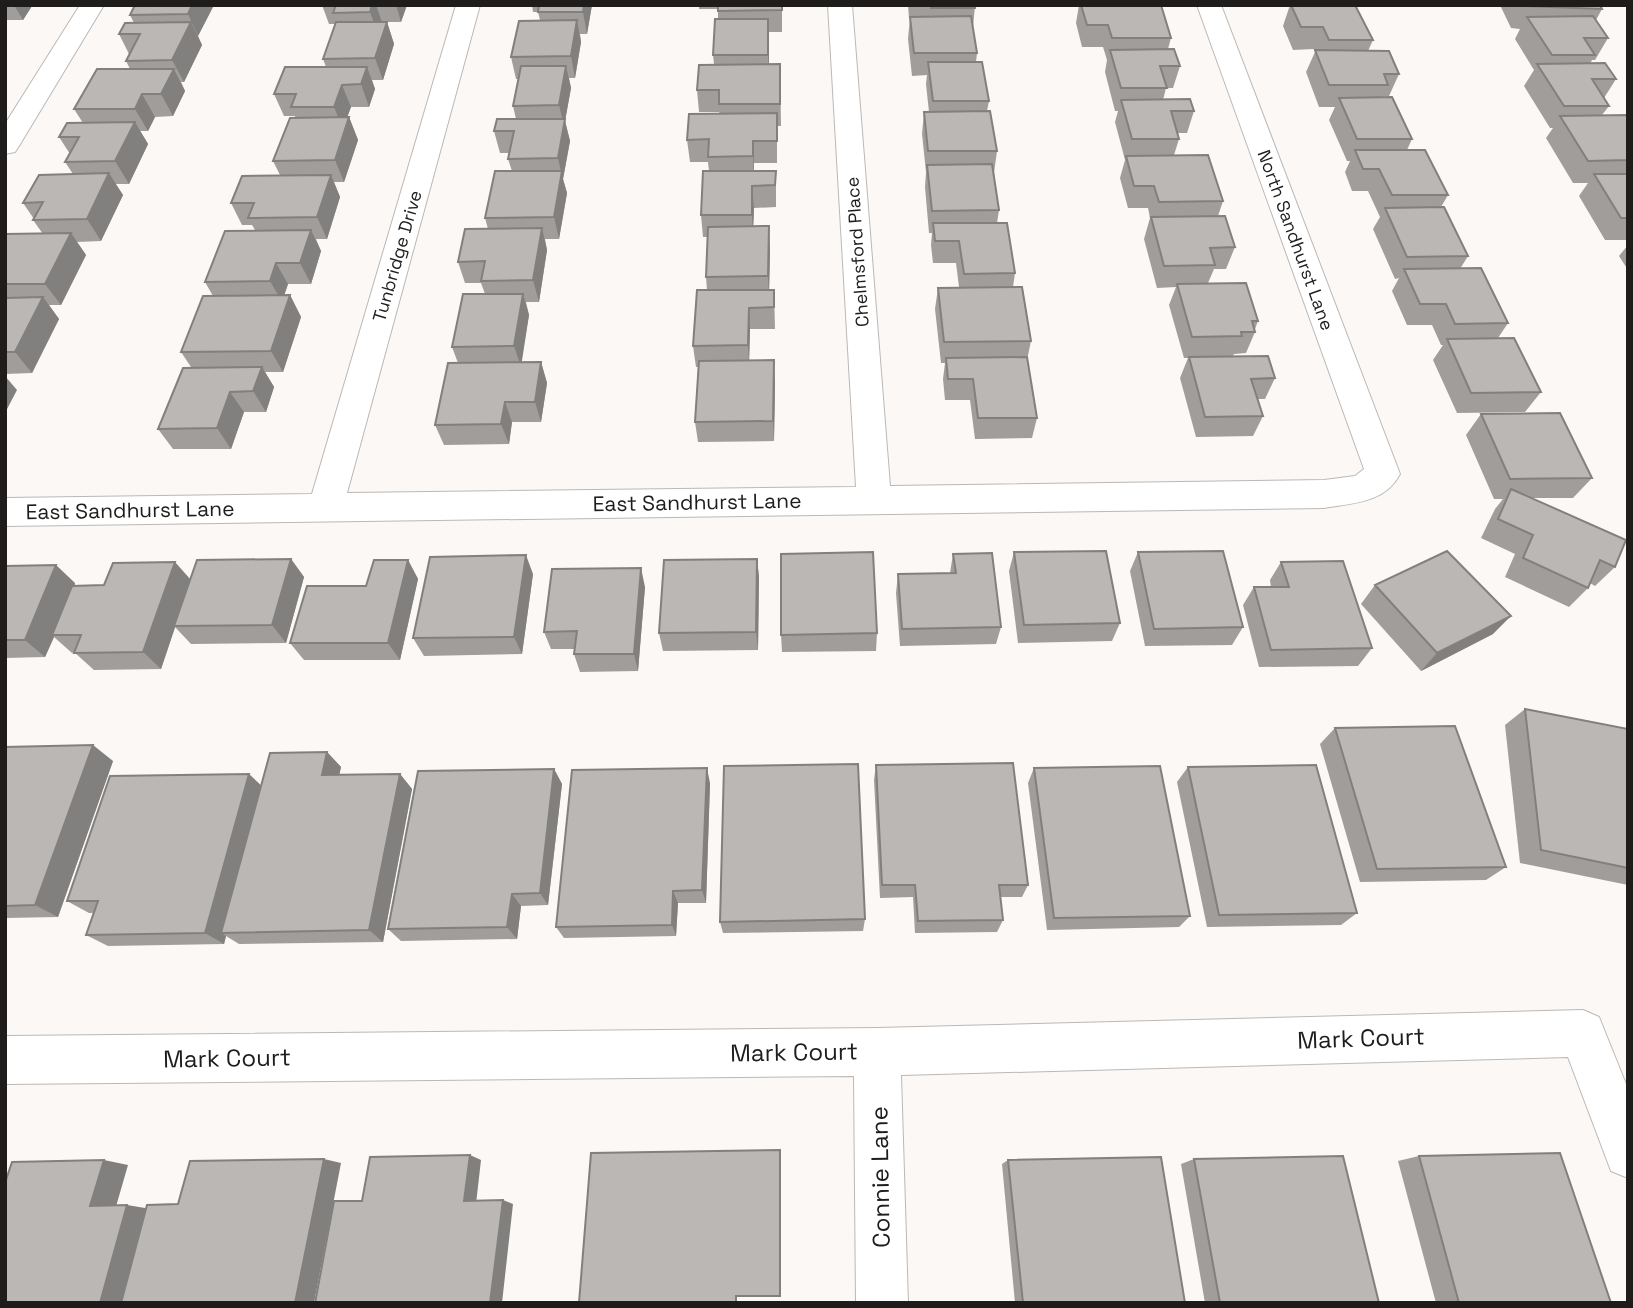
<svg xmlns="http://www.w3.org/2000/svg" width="1633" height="1308" font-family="'Space Grotesk',sans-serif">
	<rect width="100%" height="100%" fill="#fbf8f5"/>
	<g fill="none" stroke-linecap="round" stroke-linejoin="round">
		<!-- minor casing -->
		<g stroke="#bbb8b5" stroke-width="2">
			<path id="minor" d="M80,5H104L19,146L15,152L5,154V124Z
				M456,5H480L347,493L856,487L828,5H852L890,486L1324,480L1355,476L1364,469L1197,5H1221L1400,474C1385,503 1353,503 1324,508L5,526V498L312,494Z
				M1583,1010L1599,1017L1628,1089V1178L1611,1171L1568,1057L901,1075L908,1303H856L854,1076L5,1084V1036L877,1028Z"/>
		</g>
		<!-- minor -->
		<use href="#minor" fill="#fff" fill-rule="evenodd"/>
	</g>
	<!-- wall -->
	<path fill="#a09d9b" d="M5,5H31L32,6L23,20H5Z
		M135,5H214L198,36L202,45L184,82H181L185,91L173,116L155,117L148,131H140L148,144L129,184H115L123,195L101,241L77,242L86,255L61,305H49L59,319L32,373L5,374V234H43L33,220L34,219L23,203L73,174L65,162L70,154L59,137L83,123L74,109L130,69L126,61L129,54L119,34L134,23L130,15Z
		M322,5H407L401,22H387L394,44L383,80H372L375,89L369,107H351L347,117H349L358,140L344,182H334L340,197L327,239H316L321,251L311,284H288L284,295H290L301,317L283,372H265L274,387L266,412H244L231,449H173L158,429L191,367L181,352L213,296L205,282L255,230L252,225H242L231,203L280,175L273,161L295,118V116H284L274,94L326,67L323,59L336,24H329Z
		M532,5H592L587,34H580L581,42L575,78H569L571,88L565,121L570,141L563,179L567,193L559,239H545L547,250L539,302H526L529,315L521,362H541L547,383L541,422H512L509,444L444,445L435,425L458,363L452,347L485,294L481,283H465L458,262L488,229L485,218L512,171L508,159L510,153H500L494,131L516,119L513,106L518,79H516L511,57L540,20L538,12H533Z
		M699,5H782V32H769V64H780L781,126H777V163H754V171H776V207L754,208L753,226L770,248L769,290H774L775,329H750L749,360L775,381L774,441L698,442L695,422L698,367H696L693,346L707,290L706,277L708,237H703L701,215L709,171L708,162H690L687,140L720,114L719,112H699L697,90L714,64L713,55L718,19V9H699Z
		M908,5H975L973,28L977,53L976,62L989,101L987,111L997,151L994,173L999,210L997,223L1015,273L1013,287L1031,341L1027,360L1037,418L1032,438L975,439L970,400H945L943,379L945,363H941L935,309L938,288L959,287L956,263H933L931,245L932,233H929L925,187L926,172L922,134L924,112H929L926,84L927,75L912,76L908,39L910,18H909Z
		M1079,5H1161L1171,38L1168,49L1180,66L1173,88H1166L1163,100L1194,111L1187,133H1178L1179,139L1174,155L1223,201L1218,216L1235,247L1226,269H1214L1208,283L1258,321L1255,329V332L1246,353L1234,354L1233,356L1275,378L1265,399H1258L1263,416L1253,436L1196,437L1180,378L1188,358H1184L1169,305L1176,287L1157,288L1144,239L1150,218L1148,208H1128L1120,178L1125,160L1115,122L1118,111H1115L1105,72L1107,60L1103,47H1082L1076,23Z
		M1290,5H1355L1373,40L1368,51L1399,74L1389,96H1383V97L1412,139L1407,150L1448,195L1441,207L1468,256L1460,269L1508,323L1498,338L1541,392L1525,412L1457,413L1433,360L1443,345H1441L1432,325H1407L1392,291L1399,278L1395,279L1373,229L1380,217L1368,191H1352L1345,172L1350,161H1347L1329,120L1335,107H1319L1306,72L1315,52L1314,49L1293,50L1283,26Z
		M1500,5H1600L1602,9L1596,20L1608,38L1595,60H1592L1590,64L1616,79L1604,98L1609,106L1602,115H1628V240H1605L1579,196L1588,183H1573L1546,138L1553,128H1550L1524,86L1534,70L1515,39L1520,29L1511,28Z
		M1628,245V270L1619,256Z
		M1481,414L1592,478L1573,498H1532L1615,567L1595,586L1590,583L1588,588L1569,607L1505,577L1515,554L1481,538L1495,509L1503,499H1494L1466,435Z
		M1014,552L1120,623L1112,641L1018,643L1009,571Z
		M1138,552L1243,627L1232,645L1145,646L1130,571Z
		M953,554L1001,627L996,644L900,646L896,593L898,574L950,573Z
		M291,559L304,577L286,643L191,644L175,627L161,669L94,670L74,652L72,653L54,637L45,657L5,658V566L75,583V586L104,585L190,579Z
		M757,559L759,577L758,650L663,651L659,633Z
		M408,560L418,579L400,660H304L290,643L366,586Z
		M1281,562L1372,648L1358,666L1259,667L1243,605L1254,587H1271L1270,580Z
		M533,574L522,654L424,656L413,638Z
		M1375,585L1493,634L1421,671L1361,604Z
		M645,587L638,671L580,672L574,654V649H551L544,632Z
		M877,633L876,651L782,652L781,635Z
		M1525,709L1628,729V885L1520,863L1505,725Z
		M1335,728L1506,867L1486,880L1360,882L1320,744Z
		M5,747L113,761L58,917L5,918Z
		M327,752L341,767L339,775L400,774L412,789L383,942L239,944L226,936L224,944L108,946L86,935L93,913H89L67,901L261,785Z
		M876,765L1028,885L1022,897H1000L1003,920L997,932L915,933L913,897L880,898L874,780Z
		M1188,767L1357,913L1341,925L1207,927L1177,782Z
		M1034,768L1190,916L1179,927L1047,930L1028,783Z
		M554,769L562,784L548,905L521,906L517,939L401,941L388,929Z
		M710,783L706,903H678L676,936L564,938L556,927Z
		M865,919L863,931L723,933L720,922Z
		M1419,1156L1611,1303H1436L1398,1161Z
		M1194,1159L1379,1303H1205L1181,1164Z
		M1008,1160L1185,1303H1015L1002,1164Z"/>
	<!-- shaded-wall -->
	<path fill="#82807e" d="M14,5H31L32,6L23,20Z
		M192,5H214L198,36L188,14Z
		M372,5H376L382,22L378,34L370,12Z
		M396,5H407L401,22Z
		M584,5H592L587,34L583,12Z
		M768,19L769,41V77L768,55Z
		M577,20L581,42L575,78L571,56Z
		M191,22L202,45L184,82L172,60Z
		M387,22L394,44L383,80L375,58Z
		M566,66L571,88L565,121L570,141L563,179L567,193L559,239L554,217L561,172L558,158L564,126L559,105Z
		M367,67L375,89L369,107L361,84Z
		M174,69L185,91L173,116L161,94Z
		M342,85L351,107L343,129L334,107Z
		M142,94L155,117L148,131L135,109Z
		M349,117L358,140L344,182L335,160Z
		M135,122L148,144L129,184L115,161Z
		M753,141L754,163V178L753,156Z
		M109,173L123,195L101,241L87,219Z
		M331,175L340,197L327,239L317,217Z
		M752,186L754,208L753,237L752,215Z
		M769,226L770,248L769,298L768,276Z
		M542,228L547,250L539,302L533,280Z
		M311,230L321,251L311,284L300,263Z
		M71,233L86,255L61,305L45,284Z
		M276,263L288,284L282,302L270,281Z
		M523,294L529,315L521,367L514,346Z
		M290,295L301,317L283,372L271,351Z
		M43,297L59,319L32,373L15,352Z
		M749,308L750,329L749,366L748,345Z
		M774,360L775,381L774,441L773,421Z
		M541,362L547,383L541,422L535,402Z
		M262,367L274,387L266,412L253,391Z
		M5,376L17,390L5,413Z
		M230,392L244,412L231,449L217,428Z
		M505,402L512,422L509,444L501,424Z
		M526,555L533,574L522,654L514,637Z
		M291,559L304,577L286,643L272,625Z
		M757,559L759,577L758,650L756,632Z
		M408,560L418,579L400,660L388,643Z
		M175,562L191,580L161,669L143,652Z
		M56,565L75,583L54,635H52L54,637L45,657L25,640Z
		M641,568L645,587L638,671L634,654Z
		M1511,616L1493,634L1421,671L1437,653Z
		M93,745L113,761L58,917L35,905Z
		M327,752L341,767L336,790L322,775Z
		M707,768L710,783L706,903L702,890Z
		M554,769L562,784L548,905L540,893Z
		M249,774L265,789L221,933L226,936L224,944L205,933Z
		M400,774L412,789L383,942L369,930Z
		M673,891L678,903L676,936L672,925Z
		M512,894L521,906L517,939L507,927Z
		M780,1150L781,1155V1296H780Z
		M470,1155L481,1160L476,1204L464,1201Z
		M324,1159L341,1163L314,1303H295Z
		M104,1160L128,1165L115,1210L90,1206Z
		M503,1200L513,1204L502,1303H490Z
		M127,1205L151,1209L126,1303H100Z"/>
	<!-- building -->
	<path fill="#bab7b4" stroke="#82807e" stroke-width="2" d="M135,5H192L188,14L130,15Z
		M336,5H372L370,12L333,13Z
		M539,5H584L583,12H538Z
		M718,5H782V10L718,11Z
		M931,5H975V8H931Z
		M1081,5H1161L1171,38H1112L1108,25H1087Z
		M1291,5H1355L1373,40H1329L1323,27H1301Z
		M1522,5H1600L1602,9L1523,6Z
		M971,16L977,53H914L910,17Z
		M1593,16L1608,38H1584L1595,55H1552L1527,17Z
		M715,19H768V55H713Z
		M577,20L571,56L511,57L519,21Z
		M191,22L172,60L126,61L140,34H119L125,23Z
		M336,22H387L375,58L323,59Z
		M1174,49L1180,66H1160L1167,88H1121L1110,50Z
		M1315,50L1389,51L1399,74H1384L1388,85H1329Z
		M928,62H982L989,101H933Z
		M1605,63L1616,79H1592L1609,106H1564L1537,64Z
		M780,64V104H719V90H697L699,65Z
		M521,66H566L559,105L513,106Z
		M285,67H367L361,84L342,85L334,107H291L296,94H274Z
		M97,69H174L161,94H142L135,109H74Z
		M1392,97L1412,139H1357L1339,98Z
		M1190,99L1194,111H1171L1179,139H1132L1121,100Z
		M990,111L997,151H928L924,112Z
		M777,113V141H753V156L708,157L709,139L687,140L689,114Z
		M1628,115V160L1588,161L1560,116Z
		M349,117L335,160L273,161L290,118Z
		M497,119H565L558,158L508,159L514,131H494Z
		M135,122L115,161L65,162L79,137H59L67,123Z
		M1355,150H1425L1448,195H1392L1379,169H1363Z
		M1208,155L1223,201L1159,202L1154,186H1134L1126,156Z
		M992,164L999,210L932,211L927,165Z
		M495,171H562L554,217L485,218Z
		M703,171H776L775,185L752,186V215H701Z
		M109,173L87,219L33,220L43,202L23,203L39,175Z
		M1594,174H1628V218H1621Z
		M331,175L317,217L248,218L254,203H231L242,176Z
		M1444,207L1468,256L1407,257L1385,208Z
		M1225,216L1235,247L1210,248L1215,265L1164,266L1151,217Z
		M933,223H1007L1015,273L964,274L959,241H935Z
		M769,226L768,276L706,277L708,227Z
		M542,228L533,280L481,281L485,261L458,262L465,229Z
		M311,230L300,263H276L270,281L205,282L225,231Z
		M71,233L45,284H5V234Z
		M1481,268L1508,323L1455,324L1446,304H1420L1404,269Z
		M1246,283L1258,321H1252L1255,332H1241L1242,336L1192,337L1177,284Z
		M1022,287L1031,341L944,342L938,288Z
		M697,290H774V307L749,308L748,345L693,346Z
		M463,294H523L514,346L452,347Z
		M290,295L271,351L181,352L203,296Z
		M43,297L15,352H5V298Z
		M1514,338L1541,392L1471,393L1447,339Z
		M1268,356L1275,378L1251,379L1263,416L1205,417L1189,357Z
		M1027,357L1037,418H978L973,379H948L946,358Z
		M774,360L773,421L695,422L699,361Z
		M541,362L535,402H505L501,424L435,425L448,363Z
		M262,367L253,391L230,392L217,428L158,429L183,368Z
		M1560,413L1592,478L1510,479L1481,414Z
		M1511,489L1626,540L1615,567L1600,560L1588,588L1523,558L1533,535L1498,519Z
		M1106,551L1120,623L1024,625L1014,552Z
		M1223,551L1243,627L1154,629L1138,552Z
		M1447,551L1511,616L1437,653L1375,585Z
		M873,552L877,633L781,635V554Z
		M992,553L1001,627L902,629L898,574L956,573L953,554Z
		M526,555L514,637L413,638L430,557Z
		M291,559L272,625L174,626L197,560Z
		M757,559L756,632L659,633L664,560Z
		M374,560H408L388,643H290L307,586H366Z
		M1343,561L1372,648L1271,650L1254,587H1289L1281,562Z
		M175,562L143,652L74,653L81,635H52L72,586L104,585L113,563Z
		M56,565L25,640H5V566Z
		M641,568L634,654H574L577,631L544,632L552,569Z
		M1525,709L1628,729V868L1541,850Z
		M1455,726L1506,867L1377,869L1335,728Z
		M93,745L35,905L5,906V747Z
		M327,752L322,775L400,774L369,930L221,933L270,753Z
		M1013,763L1028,885H999L1003,920L918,921L915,885H882L876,765Z
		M858,764L865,919L720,922L724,766Z
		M1316,765L1357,913L1219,915L1188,767Z
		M1160,766L1190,916L1054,918L1034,768Z
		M707,768L702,890L673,891L672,925L556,927L572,770Z
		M554,769L540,893L512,894L507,927L388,929L418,771Z
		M249,774L205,933L86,935L98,901H67L110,776Z
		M780,1150V1296H736V1303H579L591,1153Z
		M1560,1153L1611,1303H1459L1419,1156Z
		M470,1155L464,1201L503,1200L490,1303H315L334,1201H362L370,1157Z
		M1343,1156L1379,1303H1220L1194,1159Z
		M1161,1157L1185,1303H1023L1008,1160Z
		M324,1159L295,1303H121L147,1205L178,1204L190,1161Z
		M104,1160L90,1206L127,1205L100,1303H5V1183L12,1162Z"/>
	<g text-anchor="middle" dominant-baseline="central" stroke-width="5" stroke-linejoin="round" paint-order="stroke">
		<!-- far-street labels -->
		<g font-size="18" fill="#1e1d1c" stroke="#fff">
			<text transform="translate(1296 240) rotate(70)">North Sandhurst Lane</text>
			<text transform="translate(857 252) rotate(-94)">Chelmsford Place</text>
			<text transform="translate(397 256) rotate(-74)">Tunbridge Drive</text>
		</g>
		<!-- street labels -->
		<g font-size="21" fill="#1e1d1c" stroke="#fff">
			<text transform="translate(697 502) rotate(-1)">East Sandhurst Lane</text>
			<text transform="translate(130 510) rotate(-1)">East Sandhurst Lane</text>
		</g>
		<!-- near-street labels -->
		<g font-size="24" fill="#1e1d1c" stroke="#fff">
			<text transform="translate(1361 1038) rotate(-2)">Mark Court</text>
			<text transform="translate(794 1052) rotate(-1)">Mark Court</text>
			<text transform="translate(227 1058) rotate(-1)">Mark Court</text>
			<text transform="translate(880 1177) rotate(-91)">Connie Lane</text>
		</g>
	</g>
	<!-- border -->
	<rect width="1633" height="1308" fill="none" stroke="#1e1d1c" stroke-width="14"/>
</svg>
